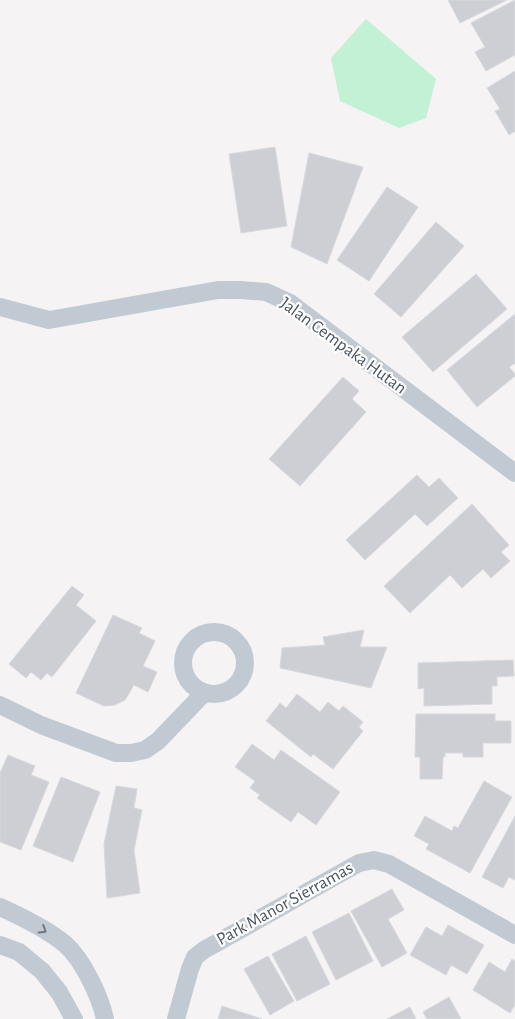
<svg xmlns="http://www.w3.org/2000/svg" width="515" height="1019" font-family="'Alegreya Sans',sans-serif">
	<rect width="100%" height="100%" fill="#f5f3f3"/>
	<!-- green -->
	<path fill="#c3f1d5" d="M366,19L436,79L426,118L399,128L340,101L331,58Z"/>
	<!-- building -->
	<path fill="#cdcfd5" stroke="#d7d9de" d="M448,0H507L460,23Z
		M515,0V55L486,71L475,52L485,47L471,23Z
		M515,71V131L509,135L495,111L500,109L487,88Z
		M275,147L287,226L241,233L229,154Z
		M309,153L363,167L327,264L291,247Z
		M387,187L418,207L369,281L337,260Z
		M436,222L464,246L401,317L374,294Z
		M476,274L507,309L433,372L402,337Z
		M515,314V363L509,367L515,374V376L477,407L447,370Z
		M343,377L359,391L352,399L366,412L300,486L269,459Z
		M417,475L429,487L439,478L458,498L427,526L415,514L365,560L346,540Z
		M472,504L509,545L501,552L510,561L491,578L483,569L462,588L450,575L410,613L384,586Z
		M72,586L84,595L76,605L96,621L52,677L47,673L41,680L31,672L26,678L9,664Z
		M113,615L142,628L139,633L155,641L143,666L157,672L148,692L134,685L125,700L115,705L104,706L76,693Z
		M364,630L360,647H387L371,688L280,668L282,648L325,645L323,637Z
		M513,660L514,676L497,677V686H492V704L424,706V688L418,689V663Z
		M297,694L320,712L328,702L339,711L343,706L363,722L359,727L363,731L333,769L313,754L311,757L266,721L280,703L286,708Z
		M416,714H495V721H511V743H483V757H463V753H445V757H443L442,779H420V757H415Z
		M252,744L274,760L281,750L340,792L316,825L298,812L291,822L257,798L260,795L250,788L255,781L235,767Z
		M8,755L35,766L31,775L49,782L21,850L0,842V773Z
		M61,777L100,792L73,862L33,846Z
		M484,781L512,797L470,873L426,849L429,844L414,836L425,816L452,831L454,826L458,828Z
		M116,786L137,789L134,808L142,810L134,850L140,893L107,898L104,844Z
		M515,816V880L509,877L503,888L482,877Z
		M392,889L404,910L388,919L407,953L382,967L351,911Z
		M349,913L373,961L336,980L312,932Z
		M448,925L484,945L467,974L451,965L446,975L410,955L426,927L442,936Z
		M306,936L330,984L297,1001L272,954Z
		M268,956L294,1001L270,1015L244,969Z
		M512,959L515,961V1005L510,1013L473,990L489,962L505,972Z
		M449,997L461,1019H427L423,1012Z
		M222,1006L262,1019H218Z
		M410,1007L416,1019H387Z"/>
	<g fill="none" stroke-linecap="round" stroke-linejoin="round">
		<!-- street -->
		<path stroke="#c1cad2" stroke-width="18" d="M0,307L49,320L218,290H241L266,292L290,303L515,473
			M183 663a31 31 0 1 1 62 0a31 31 0 1 1-62 0Z
			M0,705L41,725L116,753H131L145,750L158,741L204,693
			M0,907C20,916 48,930 65,944C83,960 100,996 105,1019
			M0,945L19,952L42,971L59,992L74,1019
			M176,1019L190,969L195,957L204,950L359,863L374,860L389,864L515,935"/>
	</g>
	<!-- one-way arrows -->
	<defs><path id="oneway-chevron" d="M-2-3.5L2.5 0L-2 3.5" fill="none" stroke-width="1.6" stroke-linecap="round" stroke-linejoin="round" transform="scale(1.25)"/></defs>
	<use stroke="#6e7983" href="#oneway-chevron" transform="translate(43 930) rotate(32)"/>
	<g text-anchor="middle" dominant-baseline="central" stroke-width="4.5" stroke-linejoin="round" paint-order="stroke">
		<!-- street labels -->
		<g font-size="18" fill="#4a5661" stroke="#fff">
			<text transform="translate(343 346) rotate(36)">Jalan Cempaka Hutan</text>
			<text transform="translate(285 904) rotate(-29)">Park Manor Sierramas</text>
		</g>
	</g>
</svg>
